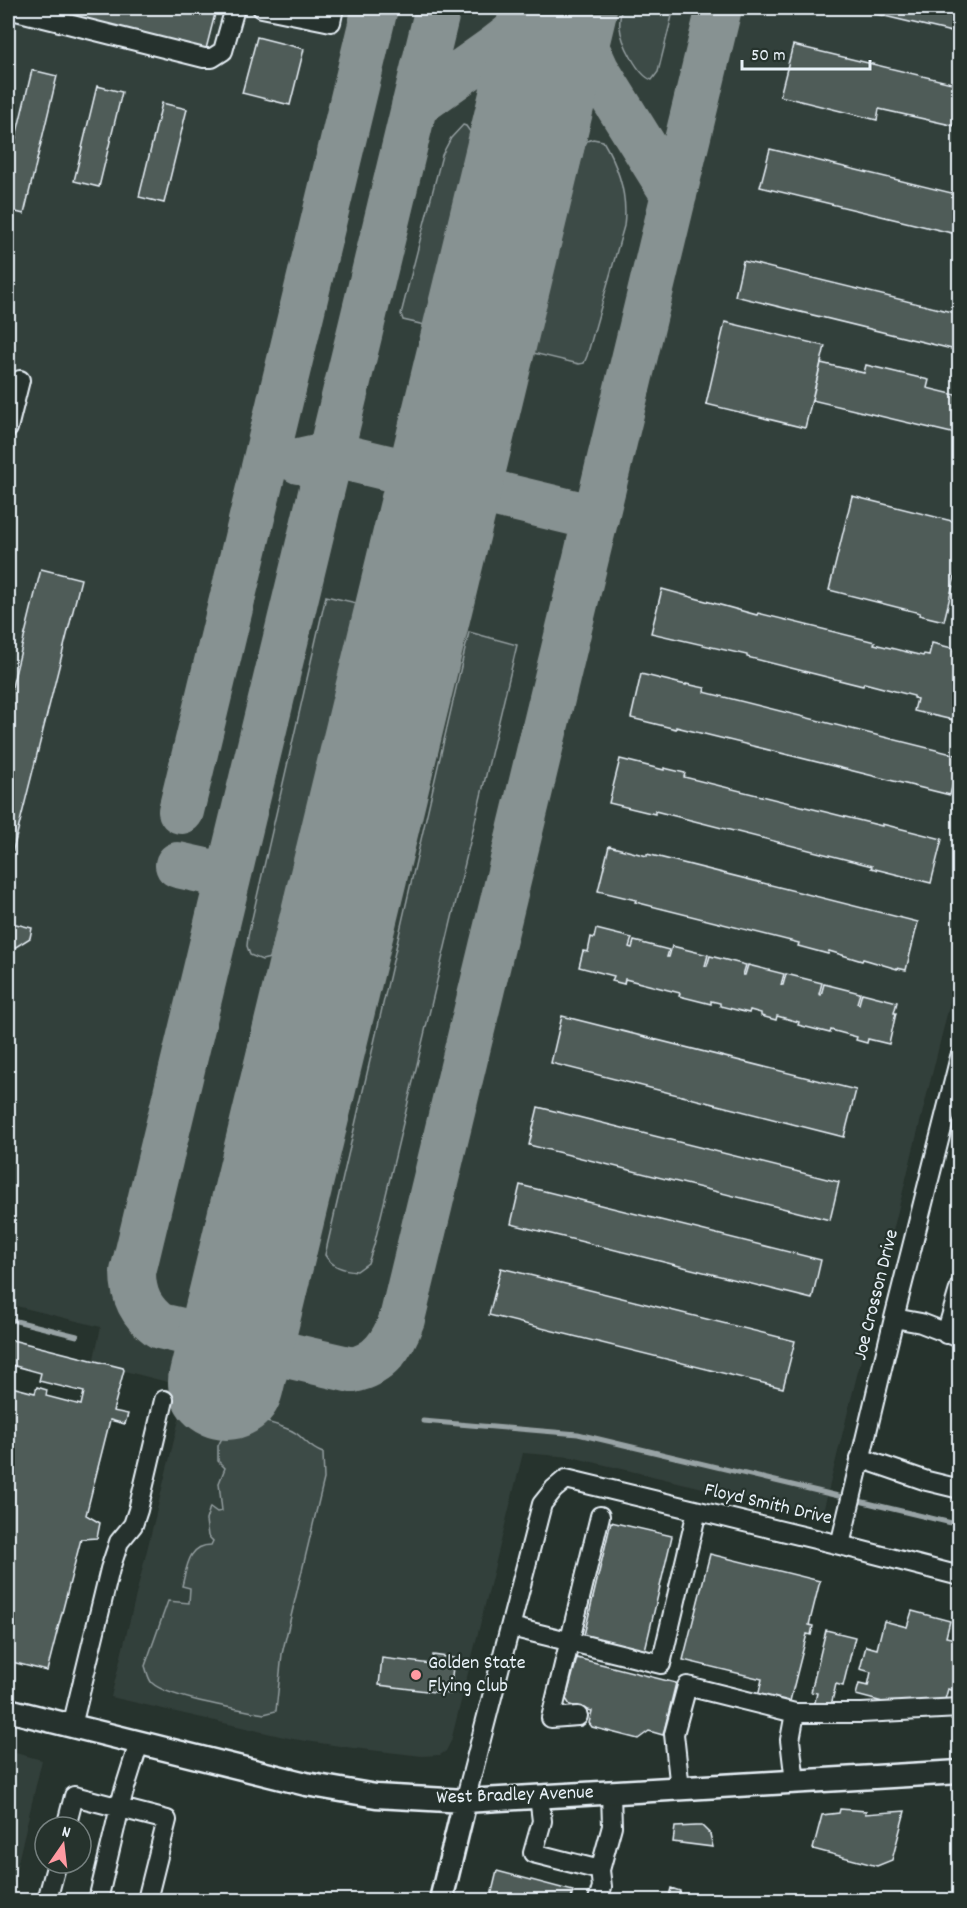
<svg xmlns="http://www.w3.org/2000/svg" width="967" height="1908" font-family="Dekko,sans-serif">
	<rect width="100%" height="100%" fill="#26332d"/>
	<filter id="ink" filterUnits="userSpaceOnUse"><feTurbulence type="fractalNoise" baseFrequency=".0167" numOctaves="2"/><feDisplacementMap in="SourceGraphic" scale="12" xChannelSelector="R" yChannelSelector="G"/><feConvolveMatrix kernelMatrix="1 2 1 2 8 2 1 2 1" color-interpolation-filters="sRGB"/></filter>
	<g filter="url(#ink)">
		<!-- built -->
		<path fill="#333f3a" d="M8,8H959V966L822,1516L571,1457L523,1453L451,1741L446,1751L440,1755L422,1756L353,1748L293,1739L111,1697L187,1387L93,1363L101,1327L8,1304Z
			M8,1751L42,1760L9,1900H8Z"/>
		<!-- green -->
		<path fill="#3e4b47" stroke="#939ea0" stroke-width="1.5" d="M621,8H674L658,72L652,80C638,76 621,41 620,27C619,21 621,14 621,8Z
			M463,125L466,126L471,133L426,322L425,325L403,320L401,314L442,155L451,138Z
			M593,139L603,141C618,166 628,196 624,226L587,356L584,363L579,364L533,353L532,349L584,147L587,141Z
			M326,596L361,604L277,944L270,958L262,960L250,955L247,946L248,936Z
			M469,632L517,645L374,1245L368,1263L357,1271C343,1270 332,1267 325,1255Z
			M230,1414C248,1418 268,1421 285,1428C304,1434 305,1447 323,1453L324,1479L282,1654L276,1711L264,1714C240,1709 168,1698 152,1683C148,1679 147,1671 145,1666L168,1601L189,1603L190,1588L182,1586C187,1567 188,1545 211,1545L213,1541L208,1536L206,1520L210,1507L217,1512L222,1511L219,1483L225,1468L218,1461V1446L229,1424Z"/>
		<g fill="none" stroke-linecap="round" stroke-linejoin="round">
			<!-- stream -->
			<path stroke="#98a3a5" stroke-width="5" d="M8,1319L77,1336
				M423,1421L578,1434L960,1525"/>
			<!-- taxiway -->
			<path stroke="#879292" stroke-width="46" d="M438,8L133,1272C133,1296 141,1312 160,1326L352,1370C380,1365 393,1344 402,1319L719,8
				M573,8L575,23L597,71L674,195
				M414,106L497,47L532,20L542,8
				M299,461L330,454L596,518
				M181,811L375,8
				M178,865L228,876"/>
			<!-- runway -->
			<path stroke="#879292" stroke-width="116" d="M226,1382L559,8"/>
		</g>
		<!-- building -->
		<path fill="#505c59" stroke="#e8f1f8" stroke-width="1.5" d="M21,8H204L216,10L206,49L172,41V43L167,41V39L139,32L137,37Z
			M851,8H960V34Z
			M257,37L304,49L290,105L242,93Z
			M793,45L960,85V127L879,109L877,120L780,96Z
			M32,70L57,76L24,214L8,210V170Z
			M97,86L122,92L99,187L74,181Z
			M162,103L187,109L164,203L139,197Z
			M770,149L960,195V235L760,187Z
			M743,261L960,314V351L735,296Z
			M8,275L11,276L8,288L12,289L8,310Z
			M725,322L825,346L805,428L706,404Z
			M821,363L864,373L866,365L929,380L927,388L960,396V435L812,400Z
			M852,496L960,523V556L944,621L919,615L920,613L829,590Z
			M41,569L81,579L13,850L8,849V703Z
			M662,589L757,615L758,613L875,642L874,644L923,656L924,654L929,655L932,643L960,650V709L956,708L953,720L914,711L917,699L914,698V696L864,683L863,686L747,657V655L651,633Z
			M641,674L686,685V684L705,688L704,692L960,756L950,795L676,727V729L631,718Z
			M620,759L664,770V768L685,773L684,777L882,826V824L942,839L931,883L871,868L872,866L655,811V814L609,803Z
			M609,846L647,856V854L918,922L906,970L897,968V969L863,959L862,961L829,951L828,954L798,946L799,943L635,902L636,900L598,891Z
			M8,922L32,928L30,938L8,952Z
			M596,929L632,938L629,947L632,948L634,941L669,950L667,957H669L672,946L708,955L705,966H707L710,956L746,965L743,975H745L748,965L784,974L781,985H783L786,974L822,983L819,994L821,995L824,984L860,993L857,1003L859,1004L862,993L897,1002L894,1013H896L889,1044L868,1039L867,1043L856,1040L857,1037L831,1030L830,1033L798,1025L799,1022L777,1016L776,1020L761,1016V1013L750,1010L749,1013L720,1006V1003L711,1001V1004L679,996L680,993L625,979L624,984L612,981L614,976L579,967L583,951L588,952L591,937L594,938Z
			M562,1016L856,1090L844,1137L551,1063Z
			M538,1107L839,1182L830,1220L529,1145Z
			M520,1185L821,1260L812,1299L511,1224Z
			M501,1268L795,1341L783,1388L489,1315Z
			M8,1339L123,1368L124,1370L113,1411L128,1414L125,1424L110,1420L86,1515L100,1523L97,1538L81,1539L47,1671L8,1661V1386L35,1393L37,1387L47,1390L46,1396L81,1405L84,1392L39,1381L41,1373L8,1364Z
			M611,1522L672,1536L645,1650L584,1635Z
			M710,1554L820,1581L809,1625L813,1626L811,1635L807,1634L789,1705L758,1697L762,1679L683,1660Z
			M912,1611L950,1621L946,1637L960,1640L953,1667L960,1669V1687L958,1692L948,1689L940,1717L856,1695L859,1684L868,1686L871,1672L860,1669L866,1646L877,1649L884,1621L907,1627Z
			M826,1630L855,1637L843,1686L836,1684L830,1710L814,1706L817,1693L811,1692Z
			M433,1655L454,1658L450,1694L379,1685L382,1658L431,1664Z
			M577,1658L676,1683L663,1735L649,1731L638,1739L592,1727L589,1723L592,1711L570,1705L566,1699Z
			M840,1809L866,1811L865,1814L905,1811L892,1860L877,1866L813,1849L822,1815L839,1813Z
			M696,1826H702L710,1834L713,1847L673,1842L675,1827Z
			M497,1871L573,1891L571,1899L578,1900H490Z
			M671,1888L680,1891L678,1900H668Z"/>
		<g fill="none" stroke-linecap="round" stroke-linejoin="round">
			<!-- minor casing -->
			<g stroke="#e8f1f8" stroke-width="22">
				<path id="minor" d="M262,8L331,22L334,8
					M8,9L204,58H212L223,51L235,8
					M8,428L20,380
					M894,1318L921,1323L960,1338
					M946,1334L960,1286
					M860,1458L927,1481L960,1489
					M840,1545L894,1318L960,1057
					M511,1627L661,1664L697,1511
					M795,1713H862L960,1708
					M578,1716L551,1718L600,1516
					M72,1726L110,1569L119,1542L133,1525L138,1510L164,1400
					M680,1789L674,1734L687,1686L795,1713L790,1740L795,1782
					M539,1797L542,1821L533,1853L600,1870L612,1826L611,1793
					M465,1801L542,1504L554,1489L566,1479L840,1545L960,1576
					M66,1827L74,1796L167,1820L147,1900
					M47,1900L57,1863
					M98,1900L123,1794L139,1743
					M598,1900L602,1887L600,1870"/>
			</g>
			<!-- major casing -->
			<g stroke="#e8f1f8" stroke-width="27">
				<path id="major" d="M8,1710L306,1784L376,1796L465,1801L960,1772
					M441,1900L465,1801"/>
			</g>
			<!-- minor -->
			<use href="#minor" stroke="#26332d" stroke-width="18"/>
			<!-- major -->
			<use href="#major" stroke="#26332d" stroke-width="22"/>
		</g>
	</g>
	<!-- markers -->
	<circle fill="#ff9aa2" stroke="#26332d" stroke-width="2" cx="416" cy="1675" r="6"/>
	<g text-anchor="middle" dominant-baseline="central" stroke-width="4.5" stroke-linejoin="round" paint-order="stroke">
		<!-- street labels -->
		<g font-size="20" fill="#e8f1f8" stroke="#26332d">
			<text transform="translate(877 1295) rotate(-76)">Joe Crosson Drive</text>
			<text transform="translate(768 1505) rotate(13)">Floyd Smith Drive</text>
			<text transform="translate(515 1796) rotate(-2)">West Bradley Avenue</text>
		</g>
		<!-- poi labels -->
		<g font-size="20" fill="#e8f1f8" stroke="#26332d" text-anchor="start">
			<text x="428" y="1664">Golden State<tspan x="428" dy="23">Flying Club</tspan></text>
		</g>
	</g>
	<!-- margin -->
	<rect width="967" height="1908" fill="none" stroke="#26332d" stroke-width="30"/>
	<rect x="15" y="15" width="937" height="1878" fill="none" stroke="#e8f1f8" stroke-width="2" filter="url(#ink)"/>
	<!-- north arrow -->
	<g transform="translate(63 1845) rotate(14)"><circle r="28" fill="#26332d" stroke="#747f7e" stroke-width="1.5"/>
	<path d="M0-4.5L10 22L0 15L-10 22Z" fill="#ff9aa2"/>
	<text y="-9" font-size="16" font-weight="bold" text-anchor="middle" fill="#e8f1f8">N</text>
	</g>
	<!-- scale -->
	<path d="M742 60v9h128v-9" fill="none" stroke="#e8f1f8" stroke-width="3"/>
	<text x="751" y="60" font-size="18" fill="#e8f1f8" stroke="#26332d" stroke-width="4.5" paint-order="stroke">50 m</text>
</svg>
